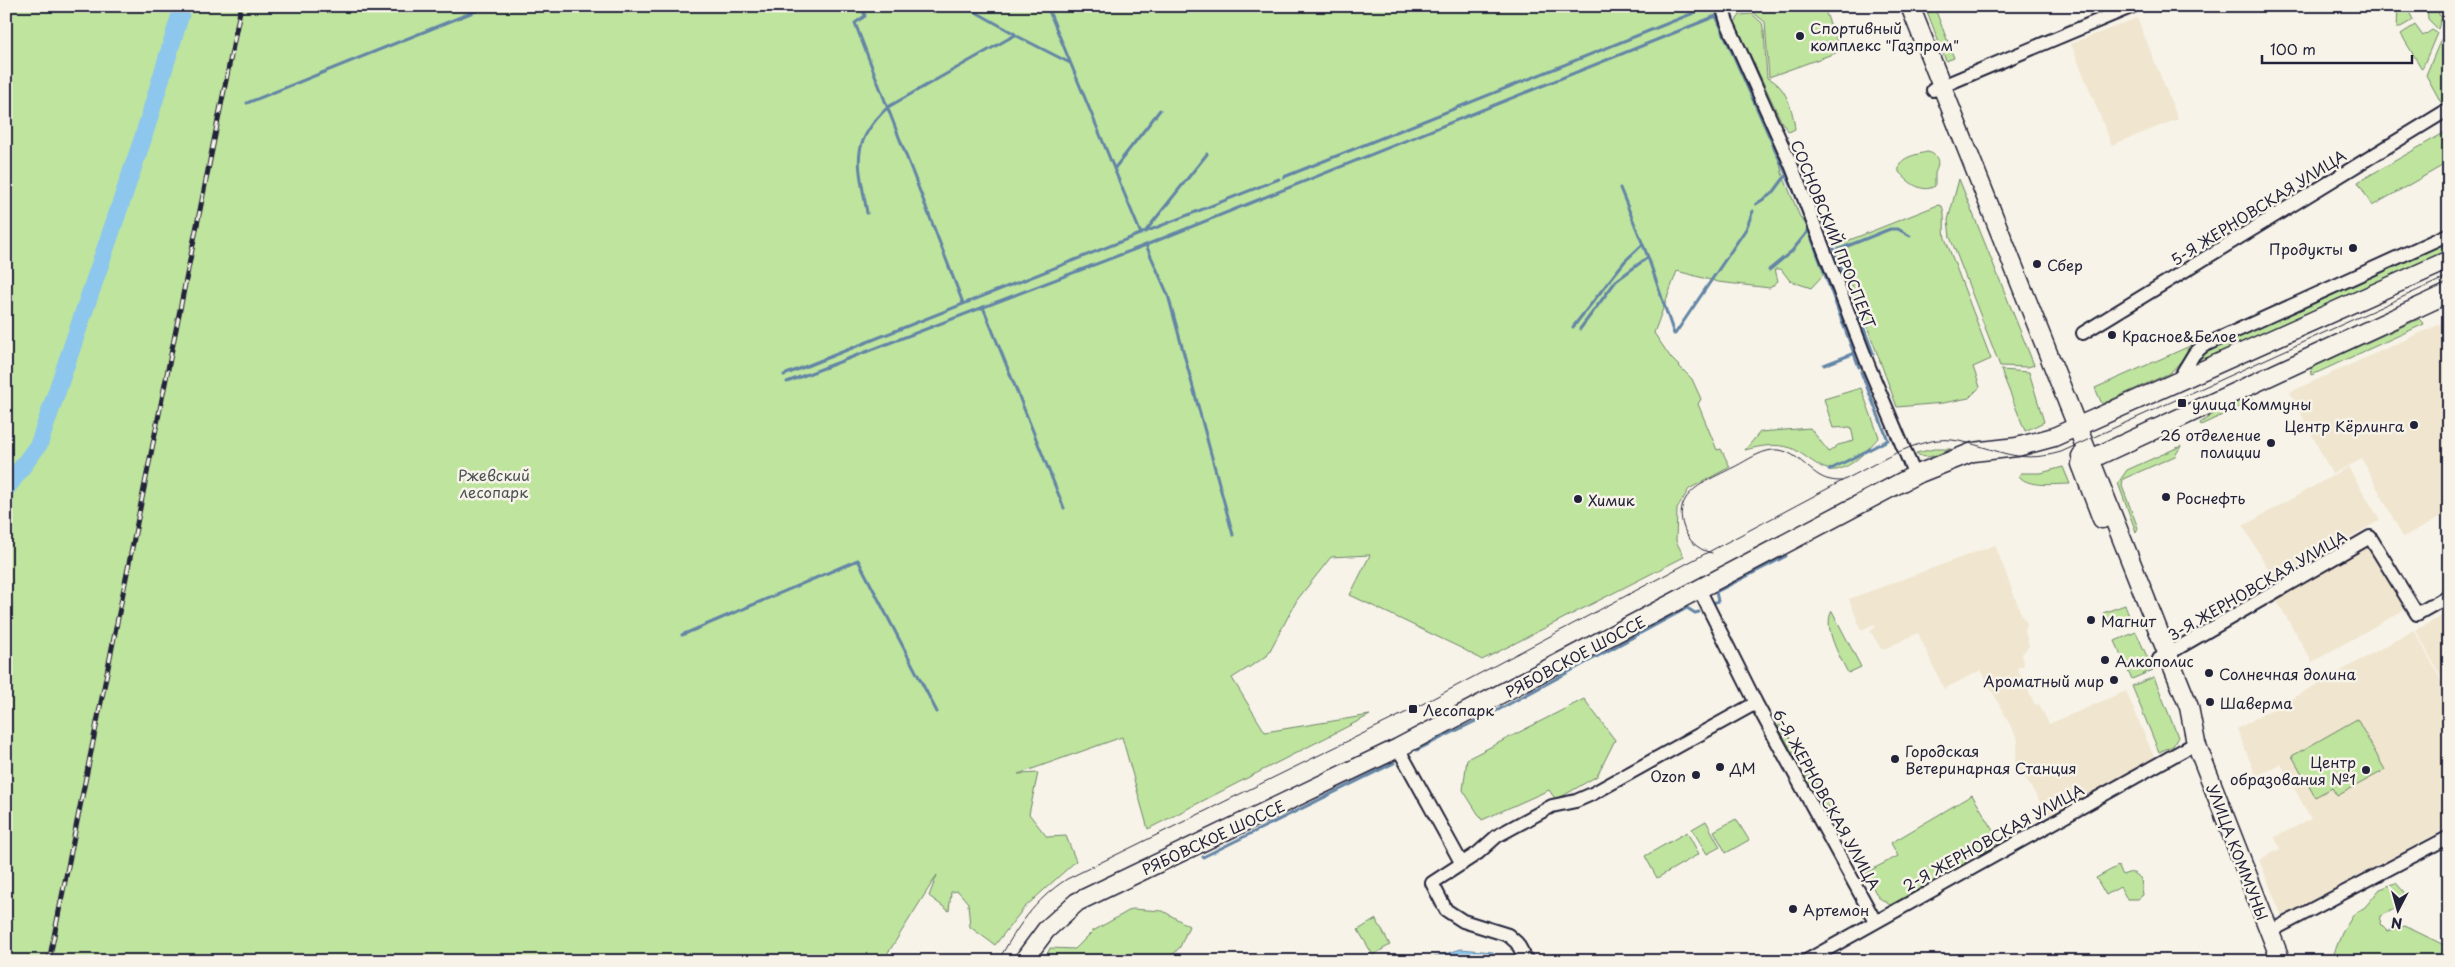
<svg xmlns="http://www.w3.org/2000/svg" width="2455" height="967" font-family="'Playpen Sans',sans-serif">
	<rect width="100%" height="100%" fill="#f7f3e8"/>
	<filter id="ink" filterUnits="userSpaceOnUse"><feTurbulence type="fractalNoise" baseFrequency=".02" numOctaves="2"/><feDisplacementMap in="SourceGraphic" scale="10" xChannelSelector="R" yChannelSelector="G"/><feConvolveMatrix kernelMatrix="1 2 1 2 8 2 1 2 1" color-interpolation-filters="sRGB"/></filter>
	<g filter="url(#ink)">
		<!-- built -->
		<path fill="#f0e5ce" d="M2137,18L2178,119L2112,145L2071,44Z
			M2449,320V512L2403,537L2362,459L2332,474L2290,392Z
			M2348,467L2380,520L2275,581L2243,526Z
			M2368,544L2407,608L2312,662L2276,599Z
			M1995,545L2022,616L2027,623L2025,631L2029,646L2021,655L2024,665L2017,668L2035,705L2039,704L2049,724L2126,691L2154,757L2049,816L2015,762L2018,740L1981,670L1944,689L1918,633L1882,650L1870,631L1876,627L1874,624L1861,630L1849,599Z
			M2449,612V692L2416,630Z
			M2414,630L2449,695V827L2282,916L2259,860L2280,849L2275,837L2311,819L2281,764L2256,776L2237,729Z"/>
		<!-- green -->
		<path fill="#bee49e" stroke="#70836c" d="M6,6H1714L1719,19L1729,31L1775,139L1782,173L1800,217L1816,237L1824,274L1811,288L1790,281L1781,269H1775L1778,281L1770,288L1718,282L1677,271L1654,333L1671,358L1692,379L1701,399L1698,404L1717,450L1721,449L1730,467L1689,489L1677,509L1676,541L1684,557L1482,660L1463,649L1350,595L1370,555L1331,557L1297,600L1267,656L1232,678L1265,732L1370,715L1148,829L1122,737L1018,774L1038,773L1029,814L1047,837L1066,836L1076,861L1024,908L995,945L970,927L968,903L958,891L951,892L949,911L929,896L937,875L883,961H6Z
			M1745,6H1823L1841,51L1769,77L1765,22Z
			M1925,6H1934L1954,58L1946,61Z
			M2398,6H2421L2409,11L2413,20L2397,29Z
			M2427,6L2438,7L2439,15L2442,17L2438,29L2428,19Z
			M1752,14L1762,23L1764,32L1767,78C1786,84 1793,111 1795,129L1789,132L1782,123L1735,22L1740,15Z
			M2415,25L2423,36L2432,30L2437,33L2422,69L2401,34Z
			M2449,37V105L2444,108L2426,75L2441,39Z
			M2449,130V162L2372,206L2358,182Z
			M1927,152C1939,154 1940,163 1935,173V186C1922,194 1908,182 1899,172C1897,157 1915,155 1927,152Z
			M1959,179L2034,365L2028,367L2000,366L1950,237L1948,220Z
			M1938,205L1942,206C1946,216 1943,228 1945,238L1991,359L1973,367L1980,387L1969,398L1943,403L1897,407L1837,245Z
			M2449,240V253L2196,364L2197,358L2208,350Z
			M2419,319L2424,324L2312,375L2311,368Z
			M2199,342L2170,373L2102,404L2095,388Z
			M2001,370L2029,372L2044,422L2025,431Z
			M1861,388L1879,437C1868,449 1853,467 1836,470C1821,472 1804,453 1791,448C1776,443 1760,446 1745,450L1760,432L1810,428L1829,452L1838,445L1854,441L1851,427L1833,428L1824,399Z
			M2248,397L2254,400L2201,425L2200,423L2219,410Z
			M2181,446L2175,456L2123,479L2122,486L2138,528L2136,532L2118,483L2127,470Z
			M1934,449H1951C1940,453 1926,462 1916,453Z
			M2063,467L2070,484C2056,484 2028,488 2019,476L2021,473H2041Z
			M2125,605L2132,624L2118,629L2115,621L2107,624L2103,613Z
			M1832,611L1861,667L1848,673C1841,659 1822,627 1832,611Z
			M2136,632L2153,670L2132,679L2115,641Z
			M2154,677L2178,737L2173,746L2159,752L2132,686Z
			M1584,699L1615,740L1597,776L1556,800L1549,790L1482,820L1463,790L1467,759Z
			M2357,719L2385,770L2337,796L2332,788L2315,797L2292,756Z
			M1782,724L1803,762L1799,765L1778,726Z
			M1811,774L1834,816L1828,820L1804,778Z
			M1972,795L2001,842L1979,855L1976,851L1965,857L1966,867L1958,871L1955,870L1890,905L1878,897L1865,873L1898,856L1891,843Z
			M1736,819L1749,840L1726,853L1714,831Z
			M1706,821L1720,847L1707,854L1692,829Z
			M1687,832L1699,854L1657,878L1645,856Z
			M2118,866L2123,875C2131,871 2135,872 2141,879L2143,895L2138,899H2127L2120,887L2106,895L2096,878Z
			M2396,883L2404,892L2402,905L2381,916L2380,924L2387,931L2405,926L2446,946L2449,961H2331L2342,933L2354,914L2365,907L2380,889Z
			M1132,909L1163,911L1189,926L1180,947L1167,961H1044L1050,948L1075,949L1093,931Z
			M1376,919L1390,945L1373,955L1358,930Z"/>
		<!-- water -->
		<path fill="#8ec7ed" stroke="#6385a6" d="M1461,949L1493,952L1500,961H1422Z"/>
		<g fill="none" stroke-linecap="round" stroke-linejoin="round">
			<!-- shore -->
			<path stroke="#4d6482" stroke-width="1" d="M1435,961C1449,957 1483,948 1494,961"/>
			<!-- stream -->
			<path stroke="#6385a6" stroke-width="3" d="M862,6L865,16L855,23L963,303
				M965,6L1015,34
				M1047,6L1141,234
				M247,103L488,6
				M1114,169L1160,110
				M1284,177L1711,6
				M1620,188L1648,257L1674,334
				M1756,204L1773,193L1787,174
				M867,213C859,164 848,145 888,107L1015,35L1070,63
				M1145,232L1207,154
				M1146,245L1168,295L1233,535
				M1833,246L1850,292
				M1835,251L1890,229H1898L1910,236
				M1769,270L1792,251L1809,230
				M1853,299L1873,353
				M983,307L1064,508
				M1573,327L1625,261L1643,244
				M1580,329L1616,281L1648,257
				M1675,334L1746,229L1753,211
				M1824,365L1855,353
				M784,375L1279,179
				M787,382L1146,245L1716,16L1798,201L1859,367
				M1829,470L1888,440L1861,372
				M1713,603L1718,601L1716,592L1786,556
				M682,635L858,560L937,712
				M1417,750L1498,710L1687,608L1695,613L1699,612
				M1203,857L1394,763"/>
			<!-- river -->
			<path stroke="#8ec7ed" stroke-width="18" d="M6,489L39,444L143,138L183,6"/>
			<!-- street casing -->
			<g stroke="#22223b" stroke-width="16">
				<path id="street" d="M1722,6L1727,22L1792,167L1869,367L1915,475
					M1933,90L2133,6
					M2083,333L2449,109
					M2177,382L2194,354L2203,346L2449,234
					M1699,589L1756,703
					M2159,659L2370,537L2417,614L2449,596
					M1398,748L1462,864
					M2269,932L2449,837
					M1527,961L1517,943L1508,935L1463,921L1446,910L1432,883L1478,853L1497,836L1552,806L1576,801L1592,794L1756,703L1875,921
					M1806,961L2196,743"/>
			</g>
			<!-- secondary casing -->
			<g stroke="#22223b" stroke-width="21">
				<path id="secondary" d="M1910,6L2168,655L2189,707L2196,743L2281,961
					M2081,456L2091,459L2449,293
					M2081,464L2102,519
					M1023,961L1046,930L1077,902L1398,748L1915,475L1973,452L2017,447L2054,437L2449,260"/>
			</g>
			<!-- street -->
			<use href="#street" stroke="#f7f3e8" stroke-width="12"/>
			<!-- secondary -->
			<use href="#secondary" stroke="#f7f3e8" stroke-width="18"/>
			<!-- tram -->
			<path stroke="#22223b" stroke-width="1" d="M1712,553C1701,551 1691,543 1686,533C1668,494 1705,482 1732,468C1743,463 1755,454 1767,451C1791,445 1802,465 1820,476C1827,480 1834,481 1842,481
				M998,961C1017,928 1034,900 1067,879L1413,709L1842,481C1873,466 1917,436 1952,440C1996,446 2013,466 2061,452L2449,276"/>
			<!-- rail casing -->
			<g stroke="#22223b" stroke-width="5">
				<path id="rail" d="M49,961L241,6"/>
			</g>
			<!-- rail -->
			<use href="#rail" stroke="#f7f3e8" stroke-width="3" stroke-dasharray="9" stroke-linecap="butt"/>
		</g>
	</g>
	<!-- markers -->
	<g fill="#22223b" stroke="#f7f3e8" stroke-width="2">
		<circle cx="1800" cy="36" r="5"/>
		<circle cx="2353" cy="248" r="5"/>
		<circle cx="2037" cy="264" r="5"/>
		<circle cx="2112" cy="335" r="5"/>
		<rect x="2177" y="398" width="10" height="10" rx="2.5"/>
		<circle cx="2414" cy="425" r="5"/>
		<circle cx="2271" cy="443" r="5"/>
		<circle cx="2166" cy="497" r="5"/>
		<circle cx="1578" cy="499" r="5"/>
		<circle cx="2091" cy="620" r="5"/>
		<circle cx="2105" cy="660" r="5"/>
		<circle cx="2209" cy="673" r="5"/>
		<circle cx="2114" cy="680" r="5"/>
		<circle cx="2210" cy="702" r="5"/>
		<rect x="1408" y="704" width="10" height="10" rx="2.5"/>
		<circle cx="1895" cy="759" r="5"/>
		<circle cx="1720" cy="767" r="5"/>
		<circle cx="2366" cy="770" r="5"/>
		<circle cx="1696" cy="775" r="5"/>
		<circle cx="1793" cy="909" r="5"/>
	</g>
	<g text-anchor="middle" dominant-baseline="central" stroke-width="5" stroke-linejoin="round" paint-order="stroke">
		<!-- poi labels -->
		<g font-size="15" fill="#22223b" stroke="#f7f3e8" text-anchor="start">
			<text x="1810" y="27">Cпортивный<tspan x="1810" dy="17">комплекс "Газпром"</tspan></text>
			<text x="2343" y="248" text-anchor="end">Продукты</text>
			<text x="2047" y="264">Сбер</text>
			<text x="2122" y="335">Красное&amp;Белое</text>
			<text x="2192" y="403">улица Коммуны</text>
			<text x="2404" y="425" text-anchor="end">Центр Кёрлинга</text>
			<text x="2261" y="434" text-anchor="end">26 отделение<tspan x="2261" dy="17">полиции</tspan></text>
			<text x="2176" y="497">Роснефть</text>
			<text x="1588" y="499">Химик</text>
			<text x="2101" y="620">Магнит</text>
			<text x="2115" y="660">Алкополис</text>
			<text x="2219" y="673">Солнечная долина</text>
			<text x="2104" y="680" text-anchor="end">Ароматный мир</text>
			<text x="2220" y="702">Шаверма</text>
			<text x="1423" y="709">Лесопарк</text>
			<text x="1905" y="750">Городская<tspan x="1905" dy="17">Ветеринарная Станция</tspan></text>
			<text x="2356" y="761" text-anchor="end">Центр<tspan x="2356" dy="17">образования №1</tspan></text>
			<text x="1730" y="767">ДМ</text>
			<text x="1686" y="775" text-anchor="end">Ozon</text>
			<text x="1803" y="909">Артемон</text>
		</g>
		<!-- street labels -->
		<g font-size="15" fill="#22223b" stroke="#f7f3e8">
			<text transform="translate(2258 207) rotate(-32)">5-Я ЖЕРНОВСКАЯ УЛИЦА</text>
			<text transform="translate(1834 234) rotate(68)">СОСНОВСКИЙ ПРОСПЕКТ</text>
			<text transform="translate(2257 585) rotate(-30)">3-Я ЖЕРНОВСКАЯ УЛИЦА</text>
			<text transform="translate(1575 656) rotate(-28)">РЯБОВСКОЕ ШОССЕ</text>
			<text transform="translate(1827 799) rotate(61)">6-Я ЖЕРНОВСКАЯ УЛИЦА</text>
			<text transform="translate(1213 837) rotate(-25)">РЯБОВСКОЕ ШОССЕ</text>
			<text transform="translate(1993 837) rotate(-29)">2-Я ЖЕРНОВСКАЯ УЛИЦА</text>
			<text transform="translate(2238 852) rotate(69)">УЛИЦА КОММУНЫ</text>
		</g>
		<!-- park labels -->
		<g font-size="15" fill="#495254" stroke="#f7f3e8">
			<text x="494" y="474">Ржевский<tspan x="494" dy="17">лесопарк</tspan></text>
		</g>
	</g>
	<!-- margin -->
	<rect width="2455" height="967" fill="none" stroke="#f7f3e8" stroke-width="25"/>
	<rect x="12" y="12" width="2430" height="942" fill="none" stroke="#22223b" stroke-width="2" filter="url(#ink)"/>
	<!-- north arrow -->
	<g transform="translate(2398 910) rotate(186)" stroke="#f7f3e8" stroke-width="4" paint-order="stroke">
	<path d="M0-4L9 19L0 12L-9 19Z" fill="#22223b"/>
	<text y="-8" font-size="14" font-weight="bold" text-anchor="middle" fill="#22223b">N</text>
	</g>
	<!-- scale -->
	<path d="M2262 55v8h150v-8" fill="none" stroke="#22223b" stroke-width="2.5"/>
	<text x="2270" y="55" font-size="15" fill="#22223b" stroke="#f7f3e8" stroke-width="4" paint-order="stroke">100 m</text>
</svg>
